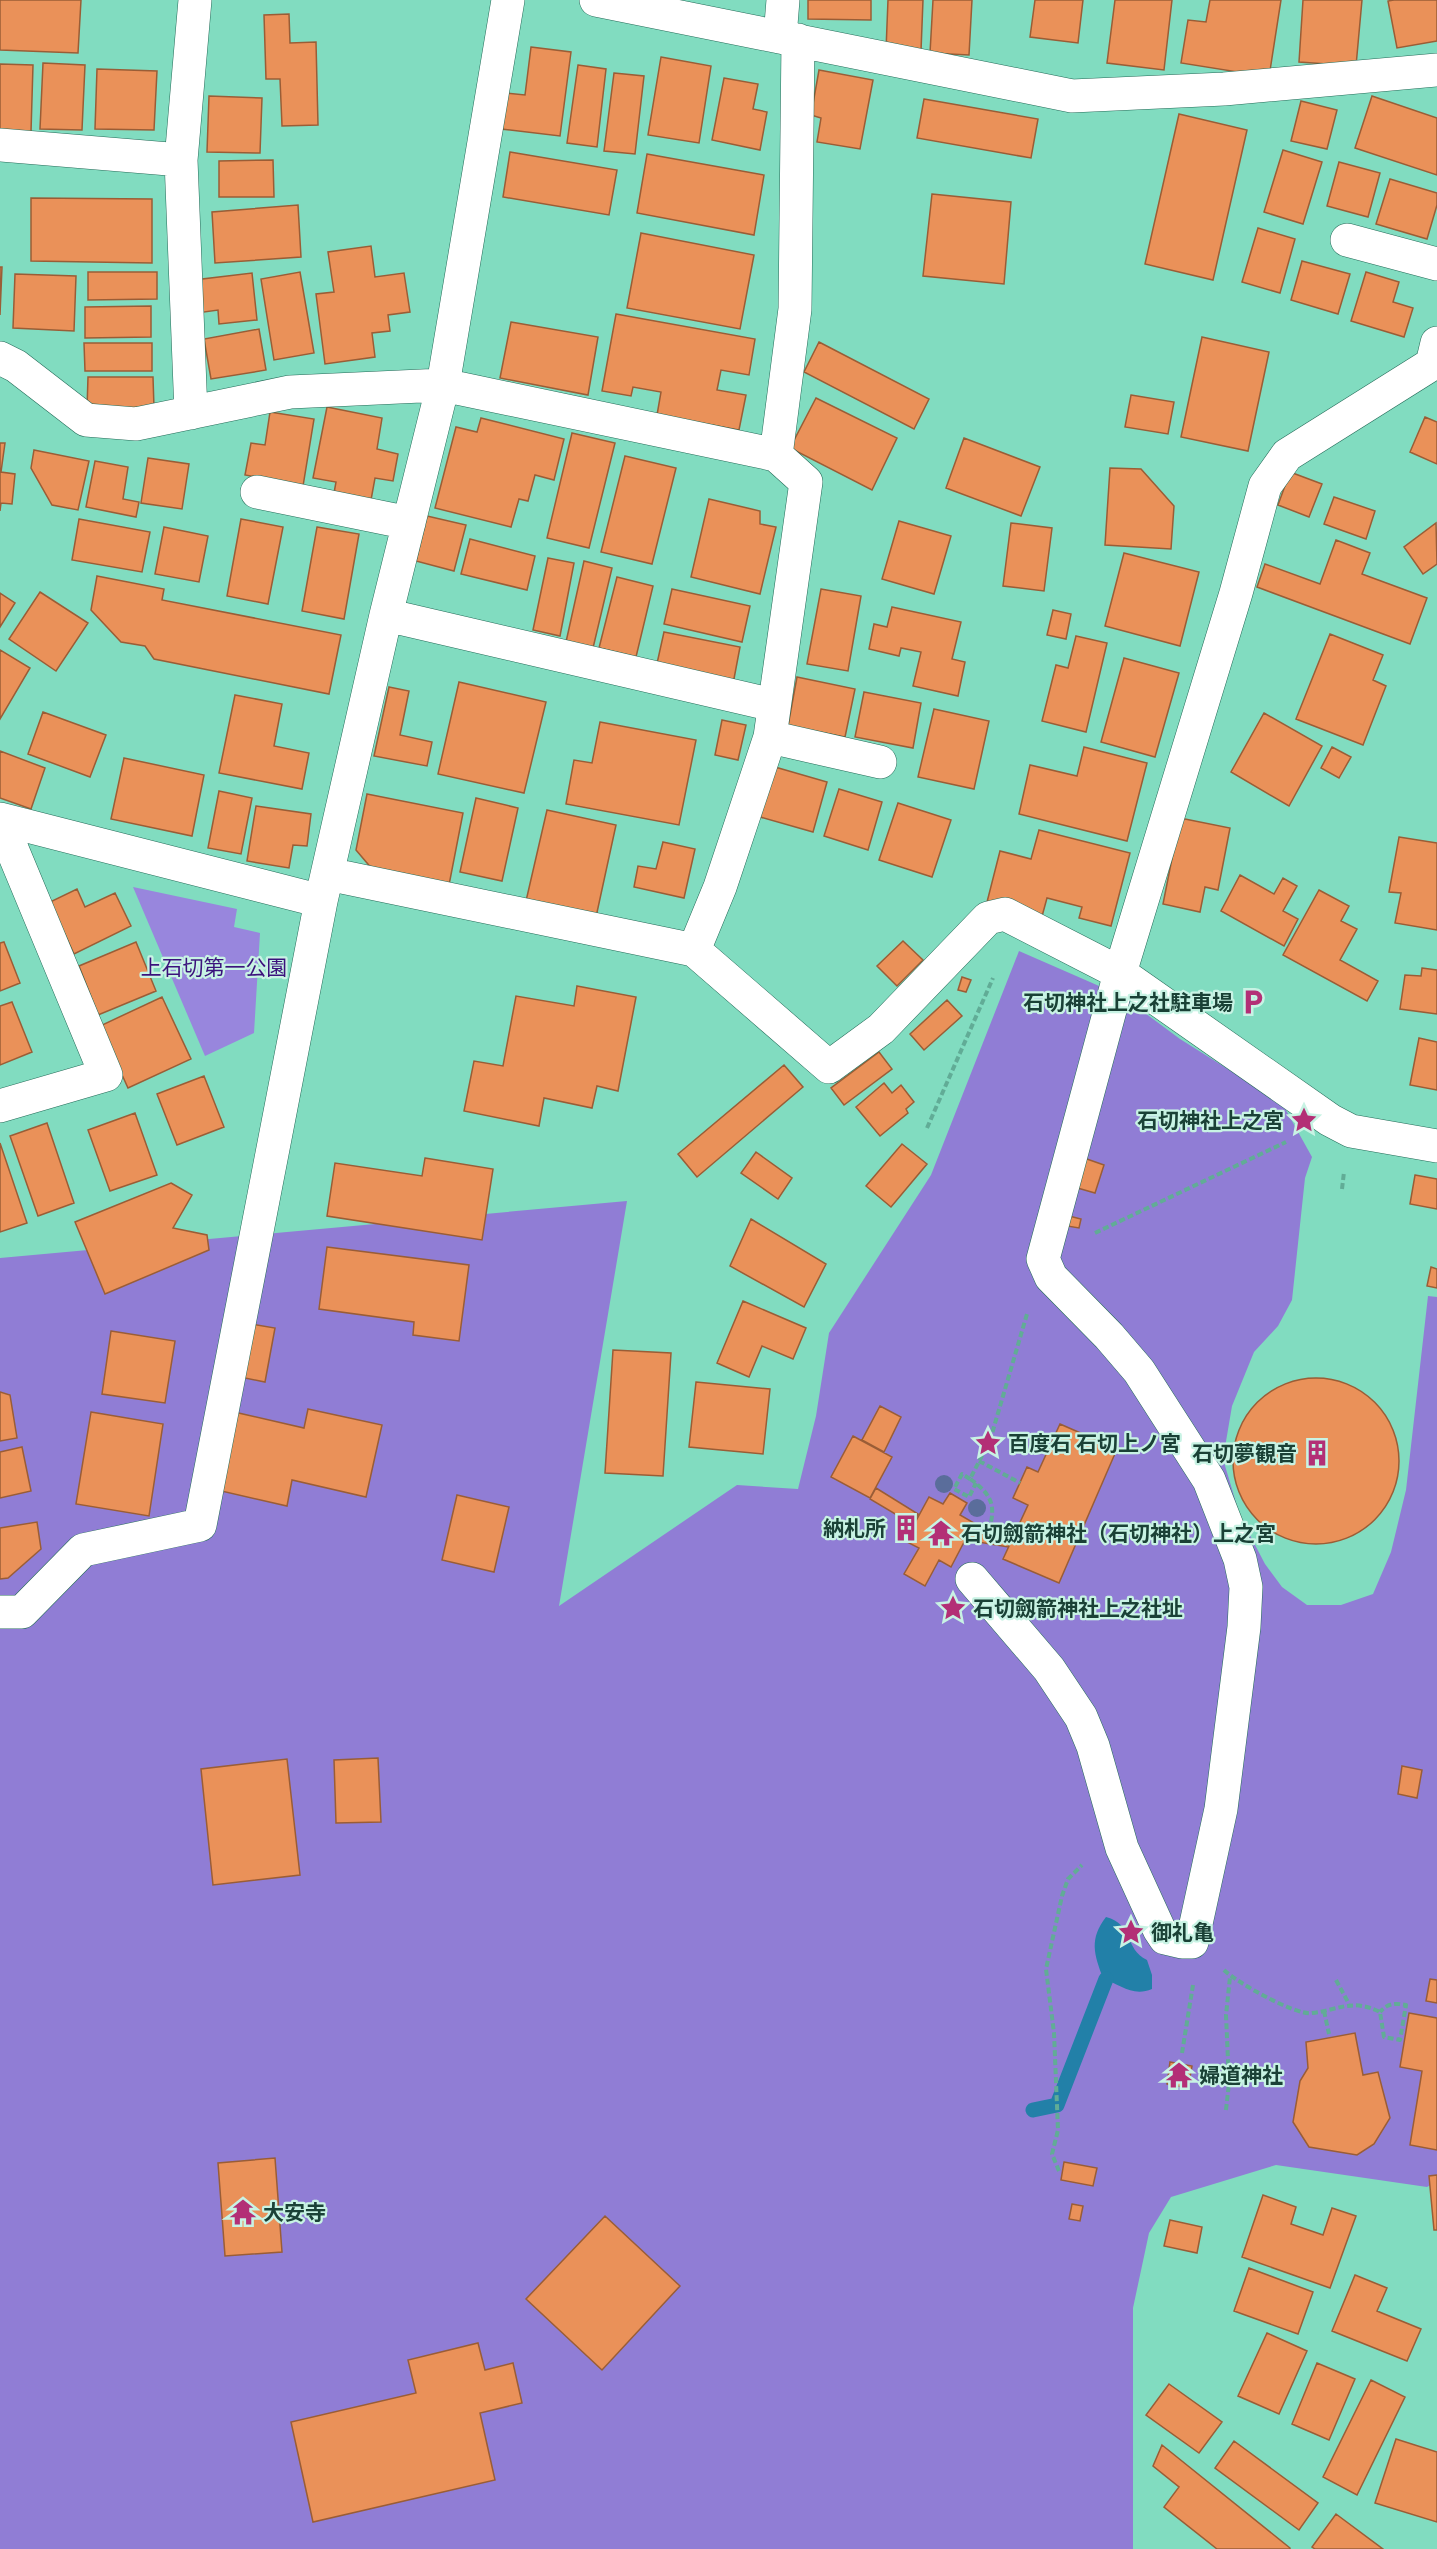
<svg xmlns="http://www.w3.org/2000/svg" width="1437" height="2549" font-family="Raleway,'Noto Sans JP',sans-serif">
	<rect width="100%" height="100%" fill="#81dcc0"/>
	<!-- green -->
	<path fill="#9886dd" d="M133,887L237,909L234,927L260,933L254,1033L205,1056Z"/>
	<!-- forest -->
	<path fill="#907dd5" d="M1019,951L1122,996L1180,1039L1282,1103L1312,1157L1305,1178L1292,1300L1278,1326L1254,1352L1232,1406L1223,1459L1240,1516L1265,1564L1282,1587L1307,1605H1341L1373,1594L1391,1552L1406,1490L1428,1296L1437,1297V2181L1427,2187L1276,2165L1171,2197L1149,2233L1133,2308V2549H0V1258L627,1201L559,1606L737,1485L798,1489L816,1416L829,1333L931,1175Z"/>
	<!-- water -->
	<path fill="#2280a8" d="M1106,1917C1134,1924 1124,1949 1147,1960L1152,1975V1989C1133,1997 1120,1985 1103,1978C1094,1954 1089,1939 1106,1917Z"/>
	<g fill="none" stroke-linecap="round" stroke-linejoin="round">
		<!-- stream -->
		<path stroke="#2280a8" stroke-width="15" d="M1033,2110L1057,2105L1106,1979"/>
	</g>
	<!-- building -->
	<path fill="#ea9159" stroke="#9a5d36" stroke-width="1.5" d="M0,0H81L78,53L0,50Z
		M808,0H871V20L808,19Z
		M888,0H923L921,51L886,50Z
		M933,0H972L969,55L930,53Z
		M1035,0H1083L1078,43L1030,37Z
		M1115,0H1172L1164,70L1107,63Z
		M1210,0H1281L1269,77L1181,63L1188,20L1206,22Z
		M1303,0H1362L1356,66L1299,62Z
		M1394,0H1437V41L1397,48L1388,1Z
		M289,14L290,43L316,42L318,125L282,126L280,79H266L264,15Z
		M531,47L571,52L560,136L501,129L506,93L525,95Z
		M661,57L711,66L699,143L648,135Z
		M43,63L85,65L82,130L40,129Z
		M0,64L33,65L31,132L0,131Z
		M578,65L606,69L597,147L567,143Z
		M97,69L157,71L154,130L95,129Z
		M819,70L873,80L860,149L817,142L821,118L811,115Z
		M614,73L644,76L635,154L604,151Z
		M724,78L758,84L753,109L767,112L760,150L712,140Z
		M209,96L262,98L260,153L207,152Z
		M1372,96L1437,118V175L1355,148Z
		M924,99L1038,119L1031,158L917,138Z
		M1301,101L1337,110L1327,149L1291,141Z
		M1179,114L1247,130L1213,280L1145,264Z
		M1283,150L1322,162L1303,224L1264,212Z
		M510,152L617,170L609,215L503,197Z
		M647,154L764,175L754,235L637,213Z
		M273,160L274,197H219V161Z
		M1339,162L1380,173L1368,217L1327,206Z
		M1390,179L1437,193V205L1427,239L1376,224Z
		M932,194L1011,202L1004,284L923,276Z
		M31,198L152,199V263L31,261Z
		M298,205L301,257L215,263L212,212Z
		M1258,228L1295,239L1280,293L1242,282Z
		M641,233L754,255L740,329L627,308Z
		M371,246L375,277L404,273L410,312L388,315L390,331L372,333L375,357L325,364L316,294L334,292L328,252Z
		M1302,261L1350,274L1338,314L1291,300Z
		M0,267H2L0,315Z
		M88,272H157V299L88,300Z
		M300,272L314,353L274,360L261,279Z
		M1366,272L1399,282L1393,302L1413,308L1404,337L1351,321Z
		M252,273L257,320L219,324L218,310L197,313L194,280Z
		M15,274L76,276L74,331L13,328Z
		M151,306V337L85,338V307Z
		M616,314L755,339L749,375L721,370L717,390L746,395L739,430L657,415L661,392L633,387L631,396L602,391Z
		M511,322L598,337L588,395L500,378Z
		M259,329L266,370L211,379L204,339Z
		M1202,337L1269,352L1248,451L1181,437Z
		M819,342L929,399L914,429L804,372Z
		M84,343H152V371H85Z
		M88,377H153L154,408L87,409Z
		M1131,395L1174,402L1168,434L1125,427Z
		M816,398L897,438L872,490L790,448Z
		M327,407L382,418L377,449L398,454L393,481L375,478L371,500L334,493L336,482L313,478Z
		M270,412L314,419L303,486L245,475L251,443L265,445Z
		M1425,417L1437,422V464L1410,452Z
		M481,418L564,439L554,480L535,475L528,501L519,499L511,527L435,508L456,427L477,432Z
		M572,433L615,443L589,548L547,538Z
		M964,438L1040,467L1021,516L946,488Z
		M0,443H5L1,472L15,474L12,504L1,503L0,511Z
		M34,450L89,461L78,510L52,505L31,468Z
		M625,456L676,468L652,564L601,552Z
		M148,458L189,464L182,509L141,503Z
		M95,461L128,467L123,499L139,502L136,517L86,507Z
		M1110,468L1141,469L1174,506L1171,549L1105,545Z
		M1290,472L1322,484L1309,517L1278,505Z
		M1334,497L1375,511L1366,539L1324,524Z
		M709,499L760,511V524L776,527L760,594L691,577Z
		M427,516L466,525L454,571L416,561Z
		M79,519L150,532L142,572L72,560Z
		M241,519L283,527L268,604L227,596Z
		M899,521L951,536L934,594L882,579Z
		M1011,523L1052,528L1044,591L1003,586Z
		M1436,523L1437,564L1423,574L1404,547Z
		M164,527L208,536L199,582L155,574Z
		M317,527L359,534L344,619L302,611Z
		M470,539L535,556L527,590L461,574Z
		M1336,540L1370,553L1362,574L1427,598L1410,644L1257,587L1265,564L1320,584Z
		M1124,553L1199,572L1180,646L1105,626Z
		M548,558L574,563L560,636L533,630Z
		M584,561L612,568L593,648L566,642Z
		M97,576L164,589L162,600L341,635L329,694L154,659L145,646L121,642L91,610Z
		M617,577L653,586L636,657L599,648Z
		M672,589L750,606L742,642L664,624Z
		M821,589L861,596L848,671L807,664Z
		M40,592L88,623L56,671L9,639Z
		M0,593L15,603L0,627Z
		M892,607L961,622L952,659L965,662L958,696L913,686L921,652L901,648L899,656L869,649L874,624L887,627Z
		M1053,610L1071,614L1066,639L1047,635Z
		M664,632L740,647L733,684L656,668Z
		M1330,634L1383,655L1373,680L1386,686L1363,745L1296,719Z
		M1076,636L1107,643L1086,732L1042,721L1056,665L1068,668Z
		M0,650L30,668L0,719Z
		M1124,658L1179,673L1155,757L1101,742Z
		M797,677L855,689L845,737L788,726Z
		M459,682L546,702L524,793L438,774Z
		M389,687L409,691L400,735L432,742L427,766L374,756Z
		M864,692L921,703L913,748L855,737Z
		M235,695L282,704L274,746L309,753L302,789L219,773Z
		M934,709L989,721L974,789L918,777Z
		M43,712L106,735L90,777L28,754Z
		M1264,713L1322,746L1289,806L1231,772Z
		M722,720L746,725L738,760L715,755Z
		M600,722L696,740L679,825L566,804L574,760L592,763Z
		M1084,747L1147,763L1127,841L1019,814L1030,765L1077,776Z
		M1332,747L1351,757L1339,778L1321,768Z
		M0,751L45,768L31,809L0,798Z
		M124,758L204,775L192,836L111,819Z
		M775,767L827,782L813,832L760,817Z
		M839,789L882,802L868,850L824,836Z
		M219,791L252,798L241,854L208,848Z
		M367,794L463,813L449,885L373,870L356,850Z
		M476,798L518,808L502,881L460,872Z
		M898,803L951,820L932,877L879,860Z
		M256,806L311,814L307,846L293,845L289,868L247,861Z
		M547,810L616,825L596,917L526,901Z
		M1180,818L1230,828L1218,890L1205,887L1200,912L1163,904Z
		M1039,830L1130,853L1111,926L1079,918L1082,907L1047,898L1041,920L986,906L1000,851L1031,859Z
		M1399,837L1437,843V930L1395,923L1401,893L1389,892Z
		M663,842L695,849L684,898L634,887L638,866L656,869Z
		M1240,875L1274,894L1283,878L1297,886L1283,911L1298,919L1284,946L1221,911Z
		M77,889L85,907L115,893L131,926L74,954L50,902Z
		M1319,890L1349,906L1341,921L1357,929L1340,960L1378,981L1367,1001L1283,955Z
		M903,941L923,960L897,986L877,966Z
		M4,942L20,983L0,991V943Z
		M136,942L156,991L98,1015L79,966Z
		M1422,968L1437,970V1014L1400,1009L1405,975L1421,976Z
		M962,977L971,980L966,992L958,990Z
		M577,986L636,997L618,1091L597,1086L592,1108L544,1098L539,1126L464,1111L474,1061L503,1066L516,996L574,1006Z
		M162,997L191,1059L128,1088L100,1026Z
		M947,1000L962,1016L924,1050L910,1034Z
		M12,1002L32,1052L0,1065V1006Z
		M1419,1038L1437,1042V1090L1410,1085Z
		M879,1052L892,1069L844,1105L831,1088Z
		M784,1065L803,1087L697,1177L678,1154Z
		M204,1076L224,1127L177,1145L157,1094Z
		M884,1083L892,1093L901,1085L914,1102L906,1109L908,1113L880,1136L856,1107Z
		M135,1113L157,1175L110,1191L88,1130Z
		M47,1123L74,1203L38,1216L10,1136Z
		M0,1143L27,1223L0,1232Z
		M902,1144L927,1164L891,1207L866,1186Z
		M756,1152L792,1178L778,1199L741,1173Z
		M425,1158L493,1169L482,1240L327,1216L335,1163L422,1176Z
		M1084,1158L1104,1165L1095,1193L1074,1187Z
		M1415,1175L1437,1179V1209L1410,1204Z
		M171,1183L192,1195L173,1228L207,1235L209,1250L105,1294L75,1222Z
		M1069,1216L1081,1219L1079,1228L1067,1226Z
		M751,1219L826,1264L804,1307L730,1266Z
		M327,1247L469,1265L459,1341L413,1335L414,1322L319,1309Z
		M1431,1267L1437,1269V1288L1427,1286Z
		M743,1301L806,1328L793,1359L762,1346L749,1377L717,1363Z
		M251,1324L275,1328L265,1382L240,1377Z
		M111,1331L175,1341L165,1403L102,1394Z
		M613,1350L671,1353L663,1476L605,1473Z
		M1233 1461a83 83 0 1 1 166 0a83 83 0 1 1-166 0Z
		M696,1382L770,1389L763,1454L689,1447Z
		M0,1392L10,1395L17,1438L0,1441Z
		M880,1406L901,1417L884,1452L862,1440Z
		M308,1409L382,1425L366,1497L292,1480L287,1506L217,1490L234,1412L304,1428Z
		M91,1412L163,1424L149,1516L76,1504Z
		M1060,1424L1117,1449L1059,1583L1003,1559L1028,1505L1013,1498L1027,1467L1038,1472Z
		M853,1436L892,1457L870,1498L831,1477Z
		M22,1447L31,1491L0,1498V1452Z
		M876,1488L918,1514L912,1524L870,1499Z
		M950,1493L967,1503L960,1515L974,1523L951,1567L939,1560L925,1586L904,1574L919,1548L905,1541L929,1497L943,1504Z
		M457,1495L509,1507L494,1572L442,1560Z
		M37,1522L41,1549L8,1578L0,1579V1528Z
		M970,1532L1012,1538L1008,1547L966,1540Z
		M378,1758L381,1822L336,1823L334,1760Z
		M287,1759L300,1875L213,1885L201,1769Z
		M1402,1766L1422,1770L1417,1798L1398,1794Z
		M1430,1979L1437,1980V2003L1426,2001Z
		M1409,2013L1437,2018V2150L1410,2145L1422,2071L1400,2067Z
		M1355,2033L1363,2075L1378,2072L1390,2118L1374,2144L1357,2155L1309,2147L1293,2122L1300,2081L1308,2068L1306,2042Z
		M1170,2062L1192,2066L1188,2088L1167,2084Z
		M275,2158L282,2252L225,2256L218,2163Z
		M1064,2162L1097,2168L1093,2186L1061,2180Z
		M1437,2175V2230H1434L1429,2176Z
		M1263,2195L1296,2207L1291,2224L1323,2235L1332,2208L1356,2216L1330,2288L1242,2257Z
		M1072,2204L1083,2206L1080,2221L1069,2219Z
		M605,2216L680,2286L602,2370L526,2299Z
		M1170,2220L1202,2227L1197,2253L1164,2246Z
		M1249,2268L1313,2292L1298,2334L1234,2311Z
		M1355,2275L1387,2288L1377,2311L1421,2329L1407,2361L1332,2331Z
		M1267,2333L1307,2351L1279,2414L1238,2396Z
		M478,2343L485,2370L513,2363L522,2403L480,2413L495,2480L313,2522L291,2422L416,2393L408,2360Z
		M1317,2363L1355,2379L1329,2440L1292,2424Z
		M1371,2380L1405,2397L1357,2495L1323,2477Z
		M1169,2384L1222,2422L1199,2453L1146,2415Z
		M1396,2439L1437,2452V2522L1375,2503Z
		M1234,2441L1318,2503L1299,2530L1215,2468Z
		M1162,2445L1290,2548V2549H1217L1164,2507L1179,2487L1153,2466Z
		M1336,2514L1383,2549H1315L1312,2547Z"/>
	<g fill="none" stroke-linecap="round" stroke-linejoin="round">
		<!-- minor casing -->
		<g stroke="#246b58" stroke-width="34">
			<path id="minor" d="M596,0L1072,96L1224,89L1437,70
				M780,37L783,0
				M0,145L181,160
				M1347,240L1437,264
				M0,358L16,366L86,420L136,424L290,392L443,385L776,455L806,482L770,737L720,887L694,950
				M191,413L181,160L195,0
				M776,455L795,309L798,40
				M257,492L409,523
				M386,615L773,705
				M770,737L880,762
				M0,819L321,901
				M0,820L106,1075L0,1106
				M328,874L694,950L829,1067L881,1029L988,918L1005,914L1120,973L1330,1120L1351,1131L1437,1146
				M972,1579L1049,1669L1081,1717L1093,1746L1122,1848L1159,1929L1165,1938L1182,1942H1192L1221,1809L1244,1627L1246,1587L1240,1559L1209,1480L1139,1371L1109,1336L1051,1277L1043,1259L1120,973L1236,593L1265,486L1287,455L1432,364L1437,343
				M0,1612H22L83,1550L200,1525L321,901L386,615L443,385L508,0"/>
		</g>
		<!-- path -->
		<path stroke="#61ac96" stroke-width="4" stroke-dasharray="6 3" stroke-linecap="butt" d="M927,1128L993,978
			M1342,1189L1344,1172
			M1095,1233L1286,1142
			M985,1450L982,1445L984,1438L991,1437
			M979,1461L1020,1483
			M970,1479L962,1474L954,1489L969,1497L976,1483
			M986,1539C996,1510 996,1497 970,1479L985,1450L991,1448L994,1441L991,1437L1027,1314
			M1224,1970C1236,1982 1296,2016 1312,2013C1339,2010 1352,1998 1380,2012L1384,2037L1400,2040L1406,2005C1395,2003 1388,2003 1380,2012
			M1336,1980L1349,2004
			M1324,2011L1329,2034
			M1182,2053L1193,1985
			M1226,2110L1229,2083L1226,2015L1230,1977
			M1059,2171L1052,2154L1058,2130L1054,2033L1046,1969L1062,1896L1068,1879L1082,1865"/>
		<!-- minor -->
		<use href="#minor" stroke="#fff" stroke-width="33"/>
	</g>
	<!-- trees -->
	<g fill="#5a6d9b">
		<circle cx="944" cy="1484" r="9"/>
		<circle cx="977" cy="1508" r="9"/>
	</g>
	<!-- icons -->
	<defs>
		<g id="parking-bare" transform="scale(2.07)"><path d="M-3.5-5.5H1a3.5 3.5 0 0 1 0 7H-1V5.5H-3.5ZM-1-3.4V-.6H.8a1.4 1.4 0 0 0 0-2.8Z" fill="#b32f76" stroke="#c8f3e4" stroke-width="2.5" paint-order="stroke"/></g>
		<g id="sight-bare" transform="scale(2.07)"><path d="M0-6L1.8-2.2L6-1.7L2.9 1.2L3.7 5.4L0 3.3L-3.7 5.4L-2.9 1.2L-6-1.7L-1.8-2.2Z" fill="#b32f76" stroke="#c8f3e4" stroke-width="2.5" paint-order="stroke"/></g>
		<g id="building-bare" transform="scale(2.07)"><path d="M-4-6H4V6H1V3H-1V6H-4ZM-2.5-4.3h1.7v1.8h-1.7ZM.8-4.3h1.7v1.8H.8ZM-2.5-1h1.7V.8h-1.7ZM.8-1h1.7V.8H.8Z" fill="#b32f76" stroke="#c8f3e4" stroke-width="2.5" paint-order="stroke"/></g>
		<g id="temple-bare" transform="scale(2.07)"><path d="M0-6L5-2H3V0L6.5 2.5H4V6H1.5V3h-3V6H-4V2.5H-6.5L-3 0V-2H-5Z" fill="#b32f76" stroke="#c8f3e4" stroke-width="2.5" paint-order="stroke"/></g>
	</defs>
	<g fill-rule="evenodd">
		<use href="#parking-bare" x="1253" y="1002"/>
		<use href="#sight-bare" x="1304" y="1120"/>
		<use href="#sight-bare" x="988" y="1443"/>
		<use href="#building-bare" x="1317" y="1453"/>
		<use href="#building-bare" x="906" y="1528"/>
		<use href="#temple-bare" x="941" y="1533"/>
		<use href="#sight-bare" x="953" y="1608"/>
		<use href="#sight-bare" x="1131" y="1932"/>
		<use href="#temple-bare" x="1179" y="2075"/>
		<use href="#temple-bare" x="243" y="2212"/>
	</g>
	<g text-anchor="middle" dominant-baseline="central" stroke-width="4.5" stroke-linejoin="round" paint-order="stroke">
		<!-- park labels -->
		<g font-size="21" fill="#3b127c" stroke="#c8f3e4">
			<text x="214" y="967">上石切第一公園</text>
		</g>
		<!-- poi labels -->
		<g font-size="21" font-weight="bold" fill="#1a4136" stroke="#c8f3e4" text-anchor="start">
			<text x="1233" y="1002" text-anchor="end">石切神社上之社駐車場</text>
			<text x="1284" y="1120" text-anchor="end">石切神社上之宮</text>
			<text x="1008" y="1443">百度石 石切上ノ宮</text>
			<text x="1297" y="1453" text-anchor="end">石切夢観音</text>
			<text x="886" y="1528" text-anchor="end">納札所</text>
			<text x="961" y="1533">石切劔箭神社（石切神社）上之宮</text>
			<text x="973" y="1608">石切劔箭神社上之社址</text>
			<text x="1151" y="1932">御礼亀</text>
			<text x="1199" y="2075">婦道神社</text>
			<text x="263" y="2212">大安寺</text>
		</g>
	</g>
</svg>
